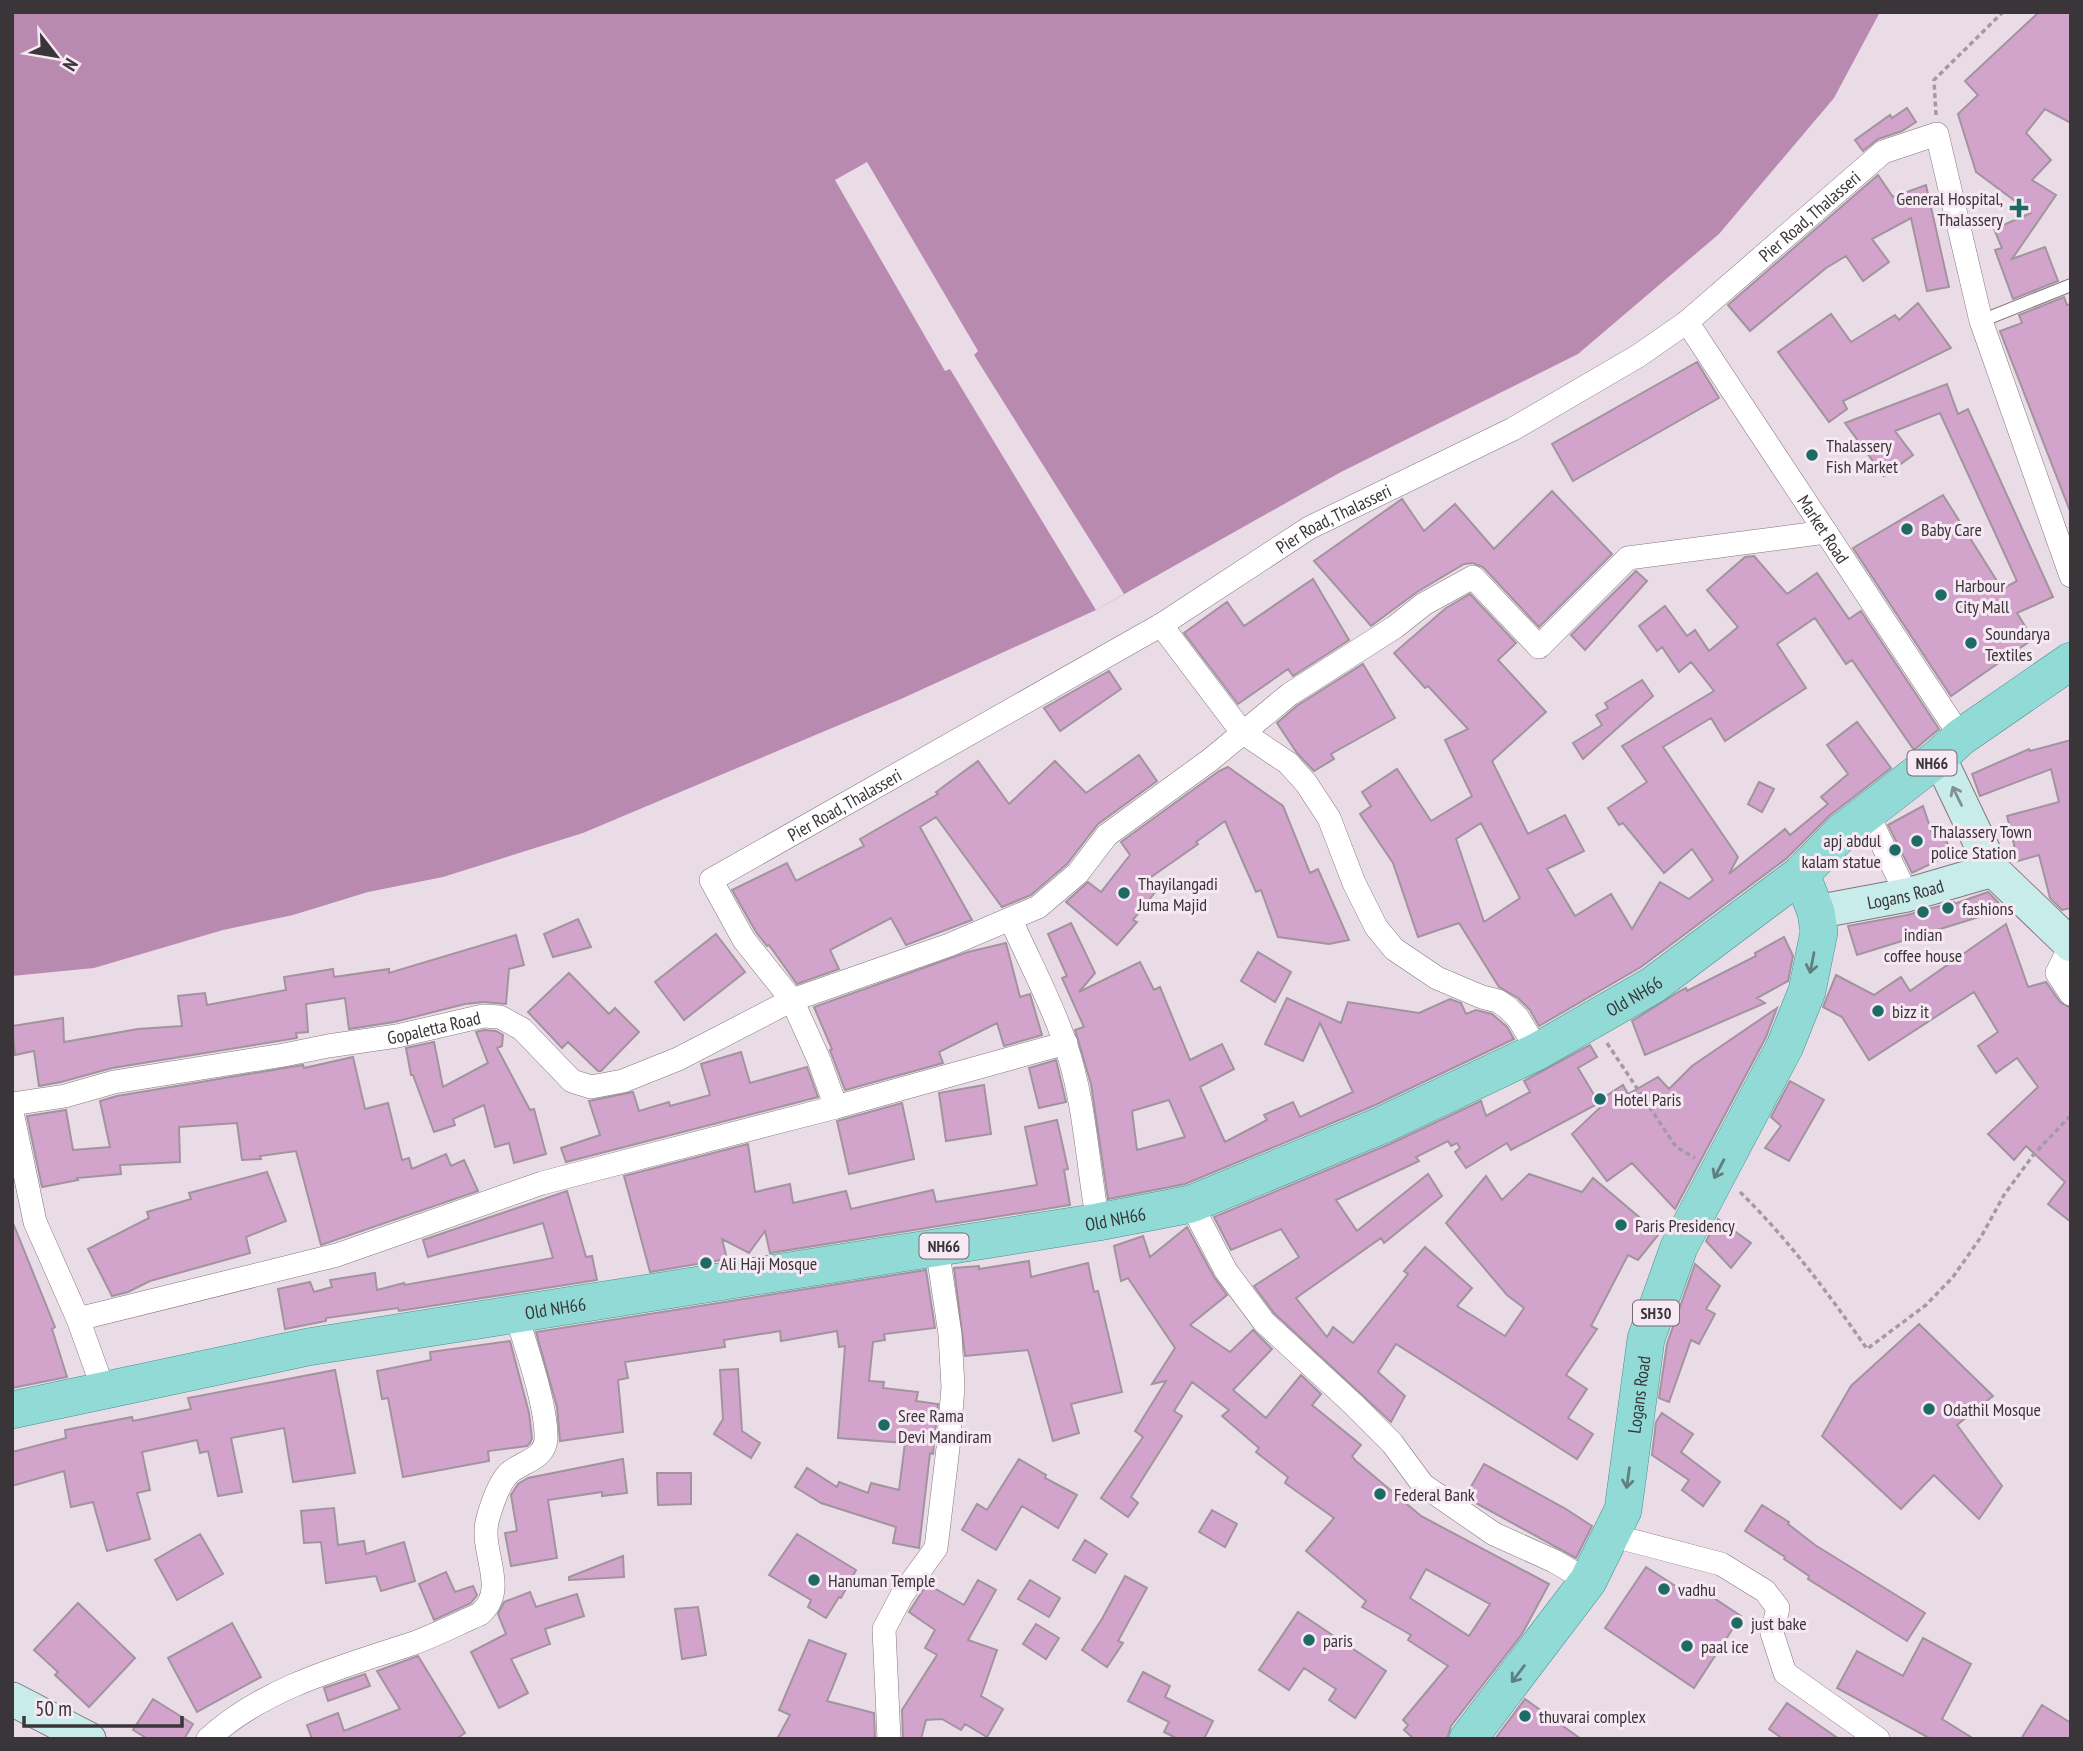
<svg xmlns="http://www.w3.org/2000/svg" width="2083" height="1751" font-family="'PT Sans Narrow',sans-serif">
	<rect width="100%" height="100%" fill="#eadce7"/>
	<!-- water -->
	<path fill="#b88ab0" d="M12,12H1880L1834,98L1719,234L1578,354L1341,472L1096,610L901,699L583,833L443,877L368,892L293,915L223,930L94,968L12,976Z"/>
	<!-- pier -->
	<path fill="#eadce7" d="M867,162L978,351L974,355L1124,594L1096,610L950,369L945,371L835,180Z"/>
	<!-- building -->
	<path fill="#d3a4cb" stroke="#a1949e" stroke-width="2" fill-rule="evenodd" d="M2039,12H2071V123L2045,109L2026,133L2051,160L2032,180L2056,195L2012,259L2045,247L2058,281L2013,299L1995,250L2002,248L1994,229L2031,213L1976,172L1958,114L1978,95L1965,81Z
		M1907,108L1916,122L1902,131L1878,139L1863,151L1855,140L1890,115L1892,118Z
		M1878,175L1893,197L1926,185L1949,287L1927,291L1911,218L1872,239L1889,262L1863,281L1846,256L1826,268L1750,331L1728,305Z
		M2064,297L2067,305L2071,304L2070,511L2000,331L2022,323L2019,315Z
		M1918,303L1951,348L1843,401L1847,409L1829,422L1778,352L1831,314L1851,342L1895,315L1899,320Z
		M1697,362L1719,398L1573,481L1552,444Z
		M1947,384L1958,414L1968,409L2053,597L2017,613L2033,639L1951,696L1853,548L1943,495L2002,589L2017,581L1940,413L1895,431L1913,455L1884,476L1845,423Z
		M1552,491L1612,554L1539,627L1483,567L1473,563L1464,564L1417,592L1371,626L1314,561L1402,499L1424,531L1455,504L1494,549Z
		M1754,556L1787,594L1817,573L1849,619L1861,611L1939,729L1914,750L1852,660L1846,664L1815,618L1777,644L1806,688L1725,741L1711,718L1663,747L1738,857L1729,874L1785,829L1790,835L1828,804L1821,797L1848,774L1827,745L1857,722L1891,768L1829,816L1787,858L1641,967L1539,1026L1530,1010L1518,998L1499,987L1459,923L1418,937L1393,863L1360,814L1371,806L1362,792L1397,769L1431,821L1472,796L1445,740L1468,729L1428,686L1425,688L1394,653L1446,608L1470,594L1516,643L1498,660L1546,712L1492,761L1528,834L1565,815L1584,851L1547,869L1575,916L1611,894L1632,929L1660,882L1689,899L1713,880L1692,849L1664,873L1623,823L1619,825L1608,808L1647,782L1622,746L1714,691L1691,662L1679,672L1662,647L1657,651L1639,626L1665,606L1687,636L1695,630L1709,651L1738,627L1707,590L1745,557ZM1481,823L1520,898L1484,922L1456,839Z
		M1636,571L1647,581L1585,650L1571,635Z
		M1313,579L1349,640L1293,676L1288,669L1238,704L1184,633L1227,602L1244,626Z
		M1363,664L1395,718L1331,754L1334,759L1314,771L1297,753L1277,723L1298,705Z
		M1109,671L1121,689L1060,731L1044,708Z
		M1642,680L1653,696L1583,759L1573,743L1602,725L1596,715L1608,708L1605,703Z
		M2071,740V908L2062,910L2050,898L2039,855L2018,861L2007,816L2059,802L2051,769L1980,796L1972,774L2029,749L2030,751Z
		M1139,755L1157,781L1098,824L1067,864L1031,895L1002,907L936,817L920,827L972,920L906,945L891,918L830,950L839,969L797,984L769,945L767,946L756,932L732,890L787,863L796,881L864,846L860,839L938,794L936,792L978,761L1009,804L1055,761L1086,793Z
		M1228,767L1283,806L1310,873L1318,869L1349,940L1329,944L1278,937L1261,890L1256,892L1225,821L1196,842L1198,844L1144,882L1156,891L1133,920L1137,922L1117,945L1066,902L1088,882L1101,892L1130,855L1121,842L1219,771Z
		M1759,782L1774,789L1762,812L1748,804Z
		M1923,806L1933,836L1942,834L1953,853L1912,873L1888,825Z
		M1988,892L1998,902L2001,910L1857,955L1848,926L1907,915L1954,902V904Z
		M578,919L591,947L553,957L544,934Z
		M1071,923L1095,973L1079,992L1140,962L1154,990L1160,987L1190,1060L1222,1044L1234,1069L1200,1087L1225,1142L1267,1120L1264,1115L1293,1102L1300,1117L1353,1092L1320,1023L1303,1061L1265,1044L1287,998L1341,1023L1348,1002L1419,1013L1450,999L1461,1003L1466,1014L1476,1010L1492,1014L1507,1027L1514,1039L1373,1106L1185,1184L1108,1199L1091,1084L1075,1030L1084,1027L1062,978L1067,976L1048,934ZM1169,1100L1185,1137L1137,1150L1132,1111Z
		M2006,924L2028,987L2046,982L2060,1002L2071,1008V1222L2048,1204L2065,1182L2026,1146L2014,1160L1988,1134L2038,1087L2017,1058L1996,1073L1978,1046L1998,1032L1974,992L1869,1060L1842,1017L1823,1007L1836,975L1874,995L1901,977L1910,991Z
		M716,934L745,972L684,1020L655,982Z
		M516,935L524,965L509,969L506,1004L484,1002L465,1004L394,1022L349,1029L345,998L306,1004L308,1032L296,1033L297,1038L112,1068L61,1082L39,1086L34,1051L15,1055L12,1026L63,1018L64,1042L138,1029L182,1026L178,996L205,993L207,1005L286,990L284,977L333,969L334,977L389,969V973Z
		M1784,937L1793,956L1788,981L1757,998L1765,1003L1645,1055L1632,1021L1680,991L1686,988L1687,991L1756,956L1755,953Z
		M1006,943L1020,997L1030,994L1042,1035L1004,1046L997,1023L939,1052L943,1063L845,1090L830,1050L832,1049L814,1007L968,952Z
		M1258,952L1291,972L1275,1002L1241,981Z
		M569,973L609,1014L615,1008L639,1032L601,1071H598L568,1042L562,1048L528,1012Z
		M1777,1008L1766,1037L1675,1209L1632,1163L1607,1181L1572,1134L1606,1102L1603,1098L1623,1085L1628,1094L1658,1077L1669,1089L1692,1066Z
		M484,1030L496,1031L503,1035L502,1046L497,1048L530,1110L534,1109L546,1154L514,1163L509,1143L495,1147L484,1105L453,1119L455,1125L434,1132L413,1075H411L406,1048L434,1042L443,1087L488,1063L476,1032Z
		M1590,1045L1597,1057L1578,1068L1599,1103L1511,1150L1507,1143L1466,1168L1455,1152L1460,1148L1457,1143L1451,1146L1448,1141L1416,1157L1419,1161L1336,1200L1357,1231L1428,1174L1442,1196L1384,1243L1381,1238L1296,1298L1327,1337L1333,1327L1353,1343L1408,1274L1404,1271L1425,1247L1472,1288L1457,1306L1505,1336L1524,1308L1507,1295L1446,1223L1486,1176L1502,1200L1529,1174L1582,1192L1593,1178L1659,1234L1638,1260L1628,1255L1591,1326L1597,1329L1566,1375L1587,1389L1568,1418L1593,1434L1577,1459L1396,1344L1378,1372L1405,1396L1391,1422L1274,1313L1254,1286L1299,1257L1281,1229L1231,1250L1214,1217L1390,1144L1481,1101L1486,1116L1530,1092L1524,1081Z
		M741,1052L750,1083L807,1067L818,1097L566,1162L561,1148L600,1135L589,1101L633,1092L639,1111L669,1102L670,1106L710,1095L701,1064Z
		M353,1057L365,1109L388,1103L402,1160L409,1158L412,1169L446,1154L451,1166L464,1160L478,1191L321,1245L296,1151L260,1156L261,1159L242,1160L237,1123L179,1127L180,1162L120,1165L121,1174L77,1178L78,1180L42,1187L27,1116L66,1110L73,1150L110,1147L100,1101L117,1096L303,1065L304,1068Z
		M1056,1060L1066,1102L1039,1108L1029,1068Z
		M1790,1081L1824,1100L1789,1161L1765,1148L1781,1126L1771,1117Z
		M984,1085L991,1134L946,1141L939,1093Z
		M902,1103L914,1159L849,1174L837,1121Z
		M1057,1120L1068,1169L1064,1170L1070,1205L770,1253L765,1231L749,1253L722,1239L727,1259L650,1272L624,1176L748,1144L755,1192L790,1184L793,1203L846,1191L851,1209L933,1190L936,1202L1037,1185L1025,1127Z
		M267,1172L286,1221L246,1237L250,1253L150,1281L128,1292L112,1296L88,1249L149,1218L147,1212L191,1199L189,1193Z
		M567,1191L586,1257L592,1256L597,1280L399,1311L398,1308L326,1318V1321L285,1329L278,1289L310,1282L314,1292L332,1287L330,1280L375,1273L377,1290L404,1283L405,1285L553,1258L543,1223L428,1257L423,1240Z
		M1718,1219L1751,1243L1731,1268L1706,1241Z
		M13,1223L55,1327L52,1329L67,1377L12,1388Z
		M1187,1227L1214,1277L1227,1295L1190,1325L1230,1352L1253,1330L1272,1349L1233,1390L1266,1418L1301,1375L1321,1394L1312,1405L1361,1445L1352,1456L1356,1461L1421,1516L1549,1584L1522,1634L1451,1726L1447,1739H1414L1404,1730L1408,1725L1403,1720L1448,1666L1408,1640L1411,1635L1362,1607L1366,1601L1306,1551L1334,1518L1285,1483L1288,1477L1256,1452L1259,1448L1222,1416L1229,1410L1192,1382L1174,1411L1182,1416L1131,1497L1138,1503L1128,1517L1101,1498L1143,1437L1135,1431L1166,1381L1152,1384L1175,1348L1128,1278L1121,1281L1114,1246L1143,1236L1150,1257ZM1426,1569L1490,1604L1469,1636L1410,1598Z
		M1029,1261L1031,1277L1088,1263L1094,1292L1098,1291L1122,1392L1071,1404L1079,1433L1053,1441L1028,1350L965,1356L954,1268L979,1266V1269Z
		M1695,1264L1720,1286L1706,1309L1715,1314L1699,1344L1691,1340L1669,1402L1659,1398L1667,1344Z
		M926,1270L935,1328L884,1334L885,1340L873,1342L869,1381L884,1382L883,1388L918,1392L916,1401L938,1404L933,1454L930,1453L919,1548L893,1543L896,1527L821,1503L795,1487L807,1468L837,1487L839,1482L868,1493L871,1483L899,1490L905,1443L838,1438L845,1346L839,1347L837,1331L781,1341L780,1331L724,1340L725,1347L625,1362L628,1378L618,1380L623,1432L560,1441L557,1407L536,1332Z
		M1919,1324L1993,1396L1957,1425L2002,1486L1979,1519L1934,1475L1901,1509L1822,1436L1851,1386Z
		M510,1341L529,1413L532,1438L530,1443L527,1446L488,1451L489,1461L403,1477L388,1398L382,1399L377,1371L431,1360L430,1352Z
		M738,1369L742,1431L760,1443L751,1458L714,1434L723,1419L720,1370Z
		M335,1370L355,1473L293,1482L284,1428L231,1438L242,1492L218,1496L208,1451L200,1453L197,1440L142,1452L150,1490L137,1493L150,1539L107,1551L93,1502L71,1507L64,1471L12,1486V1452L66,1438L65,1430L132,1417L133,1421L191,1409L188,1398Z
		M1662,1413L1693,1434L1681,1452L1720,1482L1703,1506L1682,1490L1689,1480L1652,1455L1656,1422Z
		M623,1459L627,1493L602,1496V1492L548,1500L557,1558L511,1566L505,1533L517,1531L511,1495L518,1484L528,1478Z
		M1019,1459L1046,1475L1045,1478L1077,1495L1058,1528L1022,1506L996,1550L962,1530L977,1504L987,1510Z
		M1484,1464L1566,1509L1592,1526L1576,1558L1465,1497Z
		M657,1473H691V1504L658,1505Z
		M1762,1505L1789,1522L1788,1524L1815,1545L1925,1613L1907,1641L1808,1579L1809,1576L1784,1559L1785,1557L1745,1531Z
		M334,1508L338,1545L364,1541L366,1554L404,1542L415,1581L381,1591L376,1576L326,1583L321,1542L304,1543L301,1511Z
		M1212,1510L1237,1524L1225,1547L1199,1532Z
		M200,1534L223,1574L177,1600L155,1560Z
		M797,1534L856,1570L841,1598L839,1597L826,1618L808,1607L811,1600L769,1575Z
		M1085,1540L1107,1554L1095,1573L1073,1560Z
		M623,1556L624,1577L569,1580V1577Z
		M1646,1567L1691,1596L1697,1587L1741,1616L1694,1688L1605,1628Z
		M446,1572L455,1592L473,1586L477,1595L471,1603L434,1620L419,1584Z
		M1125,1576L1147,1588L1118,1641L1123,1643L1107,1667L1082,1650L1102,1619Z
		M978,1580L996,1590L968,1640L997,1650L981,1696L1003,1709L987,1737L965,1724L961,1730L942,1719L926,1720L921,1739H903L902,1710L937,1655L925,1648L935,1630L909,1612L927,1584L964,1605Z
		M1030,1580L1060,1598L1049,1617L1018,1599Z
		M530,1592L536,1607L577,1594L584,1616L545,1629L550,1644L511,1659L528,1693L499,1708L471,1652L506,1634L498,1614L504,1602Z
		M78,1603L135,1658L89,1707L55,1675L58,1672L34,1650Z
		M698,1607L706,1655L682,1659L675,1609Z
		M1298,1612L1386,1671L1355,1718L1329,1700L1336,1689L1304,1668L1289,1690L1259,1670Z
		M232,1623L261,1677L197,1712L168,1658Z
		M1036,1624L1059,1638L1046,1659L1023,1644Z
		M1923,1638L1971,1664L1942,1719L1974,1739H1931L1837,1688L1857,1651L1903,1676Z
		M809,1640L846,1654L827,1701L874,1713L875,1739H777L790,1715L779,1710Z
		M418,1656L465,1733L456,1739H312L307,1725L338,1713L344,1731L400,1709L377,1671Z
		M1143,1672L1170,1686L1165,1697L1213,1721L1204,1739H1178L1164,1732L1169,1722L1128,1701Z
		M365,1674L370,1686L328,1701L324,1688Z
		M153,1699L193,1724L184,1739H148L133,1730Z
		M1525,1699L1581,1739H1495Z
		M1787,1703L1839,1739H1783L1769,1729Z
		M2042,1705L2071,1723V1739H2021Z"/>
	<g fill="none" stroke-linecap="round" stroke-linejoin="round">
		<!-- lane casing -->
		<g stroke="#82767f" stroke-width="14">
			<path id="lane" d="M1981,321L2071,285"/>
		</g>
		<!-- street casing -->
		<g stroke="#82767f" stroke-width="24">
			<g id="street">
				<path id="s1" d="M1687,322L1961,737"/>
				<path d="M1161,625L1242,732L1288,763L1306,783L1329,818L1354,883L1376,927L1394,949L1437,978L1482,997L1498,1001L1508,1008L1518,1018L1538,1051"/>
				<path d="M1867,813L1907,895"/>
				<path d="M1011,920C1029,961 1051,1001 1065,1043C1085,1100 1087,1162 1098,1222"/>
				<path d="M2071,945L2057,973L2071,994"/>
				<path id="s2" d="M1066,1043L836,1107L819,1060L792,1000L744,940L711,880L1161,625L1309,528L1513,429L1638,356L1687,322L1883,152L1937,134L1981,321L2071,576"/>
				<path id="s3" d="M12,1104L65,1096L114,1082L284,1055L328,1046L397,1036L483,1016L500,1017L522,1029L572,1081L591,1087L623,1081L678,1059L792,1000L949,945L1038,907L1078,873L1107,835L1210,760L1290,694L1395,627L1424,604L1473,577L1539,647L1628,558L1826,532"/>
				<path d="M12,1112L35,1222L78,1319L104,1391"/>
				<path d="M1191,1204L1226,1271L1264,1322L1352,1403L1392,1443L1423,1485L1494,1534L1554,1561L1588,1581"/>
				<path d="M78,1319L337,1255L542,1183L836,1107"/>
				<path d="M1610,1535L1721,1564L1765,1591L1778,1608L1772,1633L1785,1673L1878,1739"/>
				<path d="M208,1739C263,1688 341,1667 411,1644C434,1636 457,1624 480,1614C510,1588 478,1551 488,1518C492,1504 498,1485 508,1474C520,1462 545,1460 546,1439C547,1406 526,1347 516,1314"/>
				<path d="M889,1739L884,1629L902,1595L936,1548L948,1448L953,1387L950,1334L937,1247"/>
			</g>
		</g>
		<!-- secondary casing -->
		<g stroke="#82767f" stroke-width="35">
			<g id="secondary">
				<path d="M1939,757L1993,870L2071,945"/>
				<path id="s4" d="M1816,912L1907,895L1993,870"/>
				<path d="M12,1699L89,1739"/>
			</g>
		</g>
		<!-- primary casing -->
		<g stroke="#43908d" stroke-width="38">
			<g id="primary">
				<path id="s5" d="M12,1410L308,1347L1098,1222L1191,1204L1382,1125L1538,1051L1653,985L1801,874L1842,832L1939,757L1961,737L2071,661"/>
				<path id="s6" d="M1468,1739L1588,1581L1623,1510L1646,1339L1679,1247L1785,1046L1807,991L1819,932L1816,912L1801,874"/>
			</g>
		</g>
		<!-- path -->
		<path stroke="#a59aa3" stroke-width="3.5" stroke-dasharray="5 3.5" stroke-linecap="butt" d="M1936,115L1934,80L2003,12
			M1607,1043L1676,1147L1695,1158
			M1740,1192C1788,1239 1829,1294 1867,1349L1926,1305L1953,1277L1981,1237L2004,1195L2034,1154L2071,1115"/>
		<!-- lane -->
		<use href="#lane" stroke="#fff" stroke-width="12"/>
		<!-- street -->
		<use href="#street" stroke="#fff" stroke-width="23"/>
		<!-- secondary -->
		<use href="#secondary" stroke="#c8ecea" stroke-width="33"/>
		<!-- primary -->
		<use href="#primary" stroke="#91dad6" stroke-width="37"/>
	</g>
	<!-- one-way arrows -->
	<defs><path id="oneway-shaft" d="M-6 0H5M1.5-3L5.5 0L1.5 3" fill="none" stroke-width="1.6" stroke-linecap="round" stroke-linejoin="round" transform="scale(1.75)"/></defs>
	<use stroke="#819092" href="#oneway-shaft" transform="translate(1957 796) rotate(-116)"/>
	<g stroke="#617f80">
		<use href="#oneway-shaft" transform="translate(1812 963) rotate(101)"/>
		<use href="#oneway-shaft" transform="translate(1719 1169) rotate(118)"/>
		<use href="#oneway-shaft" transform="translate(1628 1478) rotate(98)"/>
		<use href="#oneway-shaft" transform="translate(1518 1674) rotate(127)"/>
	</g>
	<!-- markers -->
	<g fill="#1e6a65" stroke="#f7e9f4" stroke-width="2.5">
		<path d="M2015.5 197.5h7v7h7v7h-7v7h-7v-7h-7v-7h7z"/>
		<circle cx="1812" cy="455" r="7"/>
		<circle cx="1907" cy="529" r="7"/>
		<circle cx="1941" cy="595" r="7"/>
		<circle cx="1971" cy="643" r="7"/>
		<circle cx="1917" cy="841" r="7"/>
		<circle cx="1895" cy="850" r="7"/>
		<circle cx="1124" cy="893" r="7"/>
		<circle cx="1948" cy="908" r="7"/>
		<circle cx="1923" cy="912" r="7"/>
		<circle cx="1878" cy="1011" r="7"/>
		<circle cx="1600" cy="1099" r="7"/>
		<circle cx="1621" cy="1225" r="7"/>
		<circle cx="706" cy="1263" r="7"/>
		<circle cx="1929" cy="1409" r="7"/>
		<circle cx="884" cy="1425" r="7"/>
		<circle cx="1380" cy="1494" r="7"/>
		<circle cx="814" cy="1580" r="7"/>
		<circle cx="1664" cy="1589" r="7"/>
		<circle cx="1737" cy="1623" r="7"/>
		<circle cx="1309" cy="1640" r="7"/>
		<circle cx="1687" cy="1646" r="7"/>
		<circle cx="1525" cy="1716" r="7"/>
	</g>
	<g text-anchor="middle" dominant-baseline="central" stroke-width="6" stroke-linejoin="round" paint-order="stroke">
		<!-- shield labels -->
		<g fill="#f7e9f4" stroke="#736b71" stroke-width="2">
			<rect x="1907.5" y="750.5" width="49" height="25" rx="5"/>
			<rect x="919.5" y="1233.5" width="49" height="25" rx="5"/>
			<rect x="1633" y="1300.5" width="46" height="25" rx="5"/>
		</g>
		<g font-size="16" font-weight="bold" fill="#3a3539">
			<text x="1932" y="763">NH66</text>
			<text x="944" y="1246">NH66</text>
			<text x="1656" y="1313">SH30</text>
		</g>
		<!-- poi labels -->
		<g font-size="18" fill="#3a3539" stroke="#f7e9f4" text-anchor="start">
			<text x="2003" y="198" text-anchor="end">General Hospital,<tspan x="2003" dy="21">Thalassery</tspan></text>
			<text x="1826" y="445">Thalassery<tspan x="1826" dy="21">Fish Market</tspan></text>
			<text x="1921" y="529">Baby Care</text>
			<text x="1955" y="585">Harbour<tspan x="1955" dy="21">City Mall</tspan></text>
			<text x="1985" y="633">Soundarya<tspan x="1985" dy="21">Textiles</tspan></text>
			<text x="1931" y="831">Thalassery Town<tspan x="1931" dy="21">police Station</tspan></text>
			<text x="1881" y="840" text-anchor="end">apj abdul<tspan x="1881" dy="21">kalam statue</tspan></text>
			<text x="1138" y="883">Thayilangadi<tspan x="1138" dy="21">Juma Majid</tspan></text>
			<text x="1962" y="908">fashions</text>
			<text x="1923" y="934" text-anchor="middle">indian<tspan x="1923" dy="21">coffee house</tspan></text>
			<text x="1892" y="1011">bizz it</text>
			<text x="1614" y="1099">Hotel Paris</text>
			<text x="1635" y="1225">Paris Presidency</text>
			<text x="720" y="1263">Ali Haji Mosque</text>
			<text x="1943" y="1409">Odathil Mosque</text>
			<text x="898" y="1415">Sree Rama<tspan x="898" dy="21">Devi Mandiram</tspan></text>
			<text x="1394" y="1494">Federal Bank</text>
			<text x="828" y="1580">Hanuman Temple</text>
			<text x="1678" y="1589">vadhu</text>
			<text x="1751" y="1623">just bake</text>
			<text x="1323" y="1640">paris</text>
			<text x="1701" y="1646">paal ice</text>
			<text x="1539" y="1716">thuvarai complex</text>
		</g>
		<!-- street labels -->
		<g font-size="18" fill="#3a3539" stroke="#f7e9f4">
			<text stroke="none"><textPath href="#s2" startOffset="1787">Pier Road, Thalasseri</textPath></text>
			<text stroke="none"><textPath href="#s2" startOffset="1220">Pier Road, Thalasseri</textPath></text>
			<text stroke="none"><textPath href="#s1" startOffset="248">Market Road</textPath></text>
			<text stroke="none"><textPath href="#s2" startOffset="653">Pier Road, Thalasseri</textPath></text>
			<text stroke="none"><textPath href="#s4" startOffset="91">Logans Road</textPath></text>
			<text stroke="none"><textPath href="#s5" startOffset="1687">Old NH66</textPath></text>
			<text stroke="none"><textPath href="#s3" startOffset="429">Gopaletta Road</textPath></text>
			<text stroke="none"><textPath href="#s5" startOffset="1120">Old NH66</textPath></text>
			<text stroke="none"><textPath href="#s5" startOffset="553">Old NH66</textPath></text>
			<text stroke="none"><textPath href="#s6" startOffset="394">Logans Road</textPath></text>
		</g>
	</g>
	<!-- border -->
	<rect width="2083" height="1751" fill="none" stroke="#3a3539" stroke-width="28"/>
	<!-- north arrow -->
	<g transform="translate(56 56) rotate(121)" stroke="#f7e9f4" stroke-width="5" paint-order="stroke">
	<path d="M0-5L12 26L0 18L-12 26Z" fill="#3a3539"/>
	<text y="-10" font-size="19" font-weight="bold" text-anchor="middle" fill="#3a3539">N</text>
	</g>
	<!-- scale -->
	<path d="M24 1716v10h158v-10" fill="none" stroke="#3a3539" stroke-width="3.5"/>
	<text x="35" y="1716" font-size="21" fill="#3a3539" stroke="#f7e9f4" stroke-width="5" paint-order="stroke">50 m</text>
</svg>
